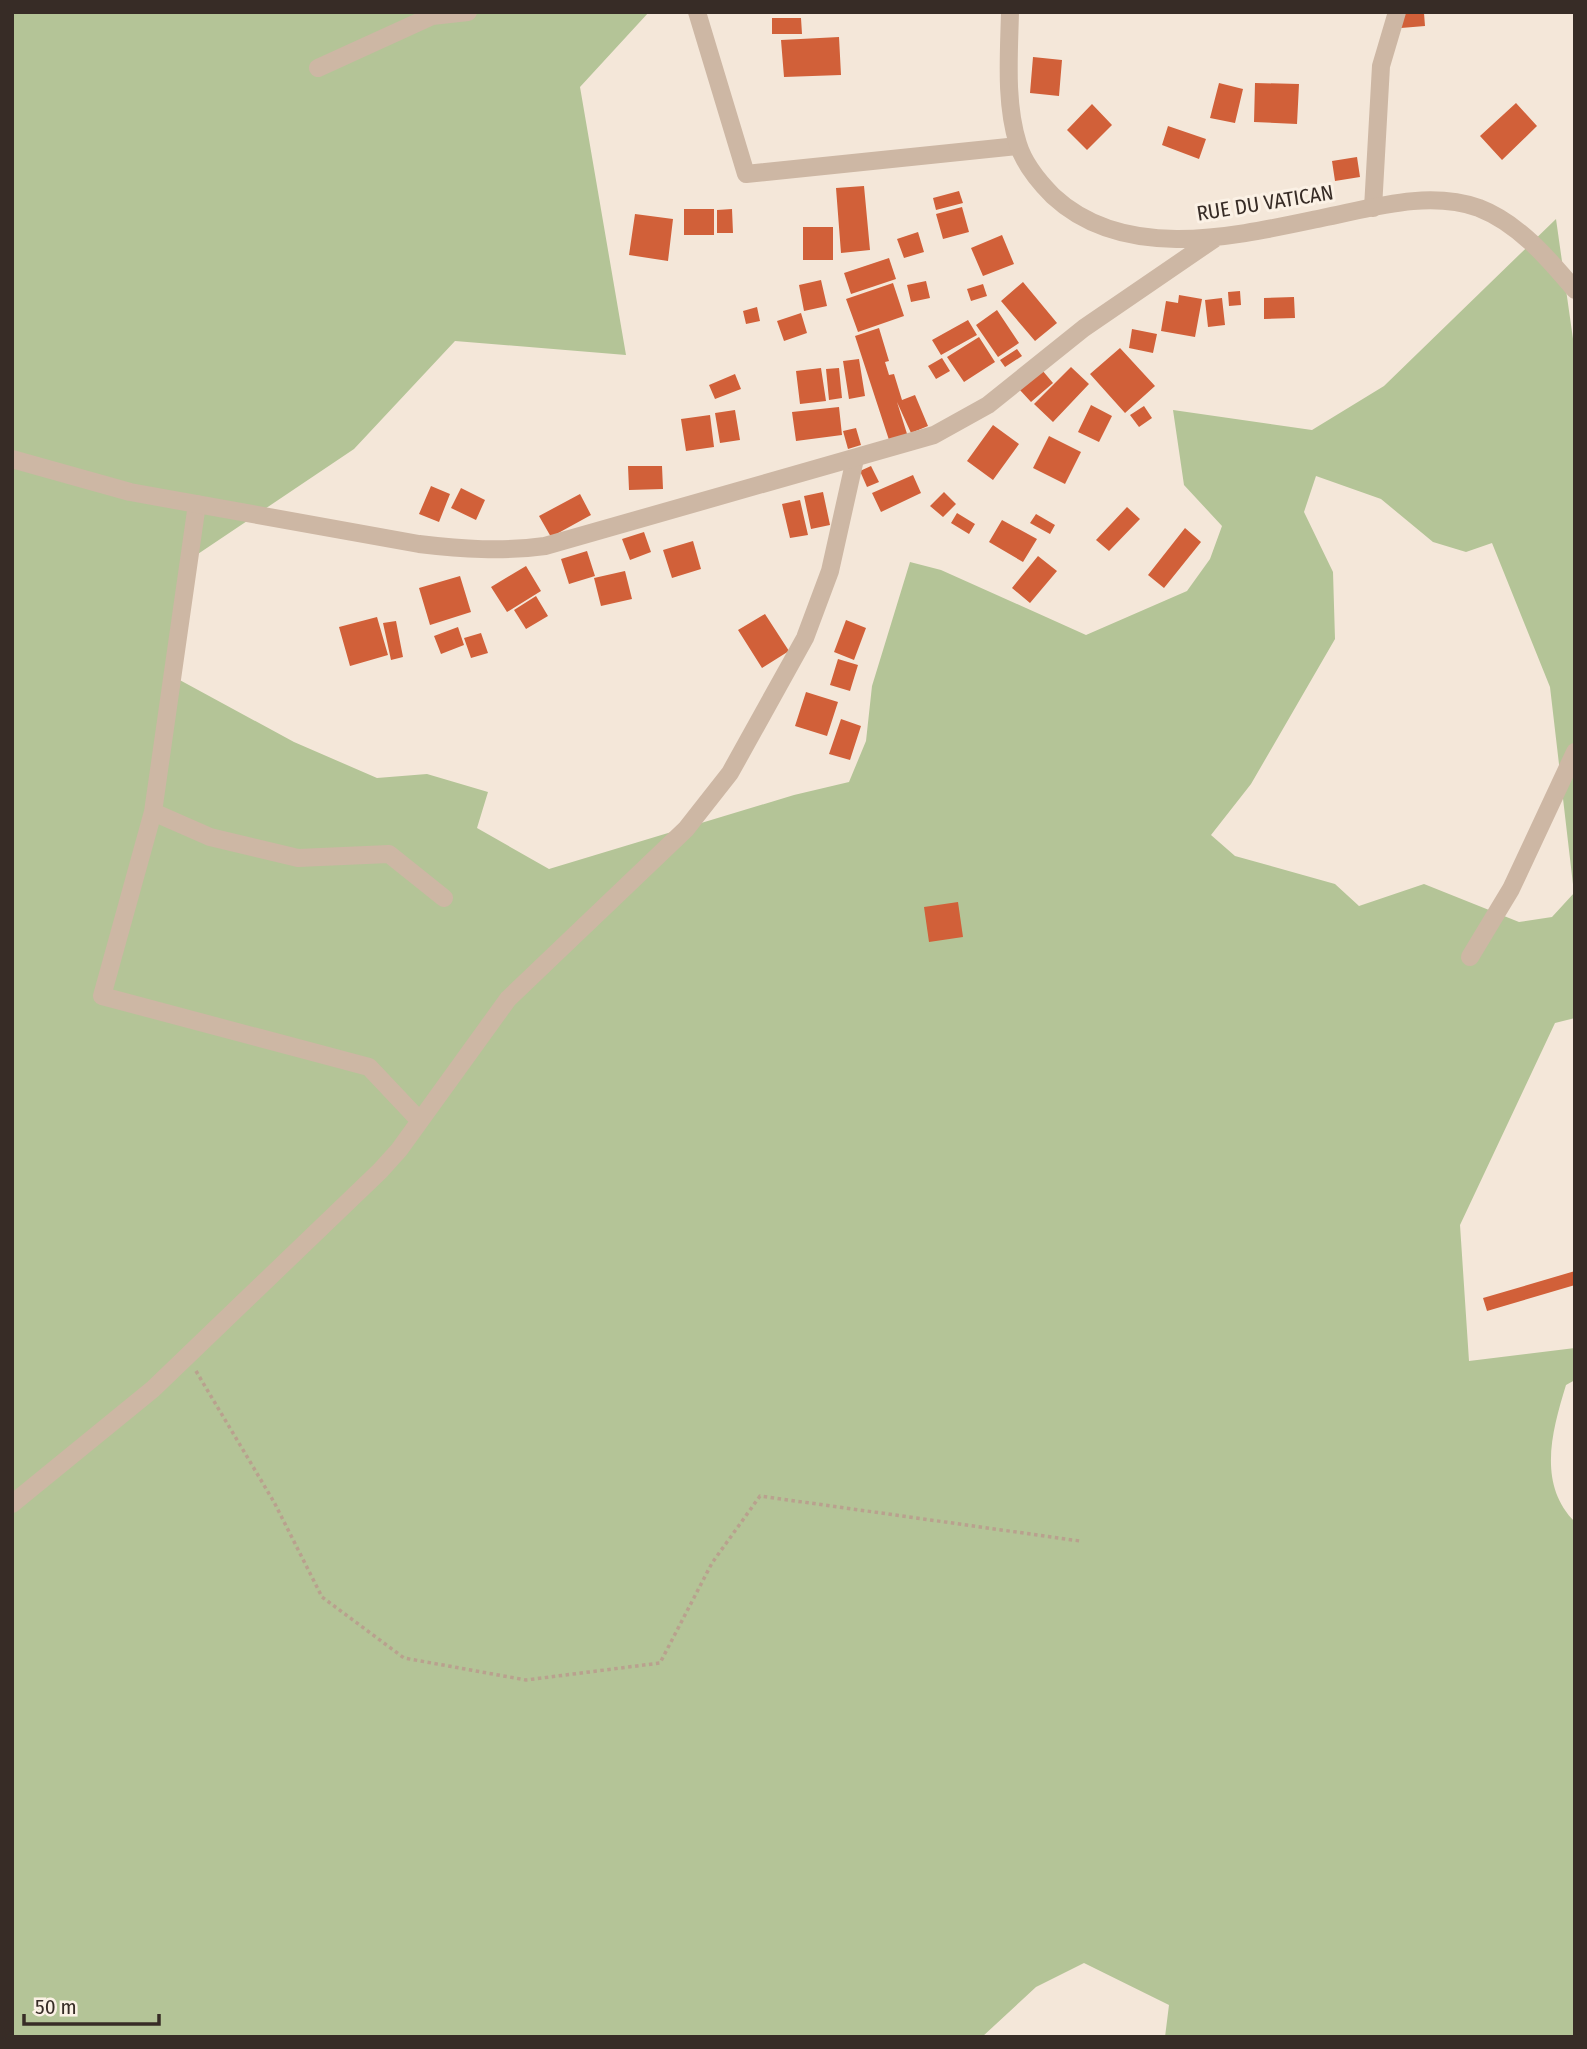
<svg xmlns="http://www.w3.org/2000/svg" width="1587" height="2049" font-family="'Fira Sans Condensed',sans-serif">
	<rect width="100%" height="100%" fill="#f4e7d9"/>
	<!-- green -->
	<path fill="#b4c497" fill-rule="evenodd" d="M12,12H649L580,87L626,355L455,341L354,449L183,564L176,678L294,742L377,778L427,774L488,792L477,828L549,869L794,795L849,782L866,741L872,686L910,562L941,570L1086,635L1187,591L1210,559L1222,526L1184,485L1173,410L1312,430L1384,386L1556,219L1575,353V1018L1555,1023L1460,1225L1469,1361L1575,1348V1380L1566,1385C1552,1431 1537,1484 1575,1522V2037H1165L1169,2005L1084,1963L1036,1987L982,2037H12ZM1316,476L1381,499L1433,542L1466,552L1492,543L1550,687L1574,893L1552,917L1519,922L1424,884L1359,906L1335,884L1235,856L1211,835L1251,784L1335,639L1333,572L1304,512Z"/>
	<!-- building -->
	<path fill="#d16039" d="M1424,13L1425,26L1401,28L1400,14Z
		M772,18H801L802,34H772Z
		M839,37L841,75L784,77L781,40Z
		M1033,57L1062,60L1059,96L1030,93Z
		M1219,83L1243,89L1235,123L1210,118Z
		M1255,83L1299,84L1297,124L1254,122Z
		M1516,103L1537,126L1502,160L1480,136Z
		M1092,104L1112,125L1087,150L1067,130Z
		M1168,126L1206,139L1199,159L1162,145Z
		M1357,157L1360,177L1335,181L1332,161Z
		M864,186L870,250L841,253L836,188Z
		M959,191L963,203L936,210L933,198Z
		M962,207L969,232L943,239L936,214Z
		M684,209H714V235H684Z
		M732,209L733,233H717V210Z
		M635,214L673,219L668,261L629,255Z
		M803,227H833V260H803Z
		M918,232L924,252L904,258L897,239Z
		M1002,235L1014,264L983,276L971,248Z
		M889,258L896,279L851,294L844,273Z
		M821,280L827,306L804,311L799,285Z
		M926,281L930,298L911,302L907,285Z
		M1023,282L1057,323L1035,341L1001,301Z
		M893,283L904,316L858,332L846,299Z
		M983,284L987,296L971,301L967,289Z
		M1240,291L1241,305L1229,306L1228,292Z
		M1179,295L1202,299L1195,337L1161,331L1166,301L1178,303Z
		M1294,297L1295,318L1264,319V298Z
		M1222,298L1225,325L1208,327L1205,300Z
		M757,307L760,321L746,324L743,311Z
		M997,310L1019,343L998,357L976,325Z
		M801,313L807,333L784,341L777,321Z
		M968,320L977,335L941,355L932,340Z
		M879,328L889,361L885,362L889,375L894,374L902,400L915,395L928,426L911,433L897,402L908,437L890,443L855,336Z
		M1132,329L1157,334L1153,353L1129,348Z
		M979,337L995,362L964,382L947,357Z
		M1120,348L1155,386L1125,413L1090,374Z
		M1017,349L1022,356L1005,367L1000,360Z
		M942,358L950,371L936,379L928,366Z
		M859,359L865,396L849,399L843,361Z
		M1071,367L1089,384L1053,422L1034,404Z
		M821,368L826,401L800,404L796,371Z
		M839,368L842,398L829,400L826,369Z
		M1042,370L1053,383L1031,402L1019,389Z
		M735,374L741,389L715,399L709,385Z
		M1091,405L1112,416L1099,442L1078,432Z
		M1144,406L1152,418L1139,427L1130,415Z
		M839,407L842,435L796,441L792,412Z
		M735,410L740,440L720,443L715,413Z
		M710,415L714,447L686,451L681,419Z
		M993,425L1019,444L993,480L967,461Z
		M856,428L861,445L848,449L843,431Z
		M1049,436L1081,452L1065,484L1033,468Z
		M628,466H662L663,489L629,490Z
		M871,466L879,482L867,487L860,471Z
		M913,475L921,493L881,512L872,493Z
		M431,486L450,494L439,522L419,514Z
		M461,488L485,500L476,520L451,508Z
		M823,492L830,525L811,529L804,496Z
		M944,492L956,504L943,517L930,506Z
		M580,494L591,515L551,537L539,516Z
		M800,500L808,535L790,538L782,504Z
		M1127,507L1140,519L1109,551L1096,540Z
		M957,513L975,524L969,534L951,523Z
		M1036,514L1055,525L1050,534L1030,523Z
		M1002,520L1037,539L1023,562L989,542Z
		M1185,528L1201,542L1164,588L1148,575Z
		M644,532L651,552L630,560L622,539Z
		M693,541L701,569L672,578L663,550Z
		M587,551L595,576L569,584L561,559Z
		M1038,556L1057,571L1030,603L1012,588Z
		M526,566L541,591L507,612L491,587Z
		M625,571L632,599L601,606L594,578Z
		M460,576L471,612L430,625L419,588Z
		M536,596L548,616L526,629L514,610Z
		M765,614L789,651L762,668L738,630Z
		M377,617L388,655L350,666L339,627Z
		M846,620L866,628L854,660L834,652Z
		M396,621L403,657L391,660L383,623Z
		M458,627L464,645L441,654L434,636Z
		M481,633L488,653L471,658L464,638Z
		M838,659L858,665L850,691L830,685Z
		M806,692L838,702L827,736L795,726Z
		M841,719L861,726L850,760L829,754Z
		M958,902L963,937L929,942L924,907Z
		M1575,1271V1285L1487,1311L1483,1298Z"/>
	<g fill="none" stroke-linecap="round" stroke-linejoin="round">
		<!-- path -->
		<path stroke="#b9a18e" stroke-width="3.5" stroke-dasharray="3.5 3.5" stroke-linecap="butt" d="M196,1371L274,1502L322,1597L404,1658L526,1680L660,1663L712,1563L760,1496L1080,1541"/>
		<!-- minor -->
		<path stroke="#cdb7a4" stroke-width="18" d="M697,12L746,174L1018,146
			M318,68L432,16L468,12
			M1373,208L1381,66L1397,12
			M197,504L153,812L102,996L369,1067L420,1121
			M153,812L210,837L298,858L389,854L444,898
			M1470,957L1511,889L1575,752
			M12,1504L153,1389L380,1171L399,1150L508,999L686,829L730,773L805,638L830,571L855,459"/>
		<!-- tertiary -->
		<path stroke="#cdb7a4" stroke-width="18" d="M1010,12C1009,55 1005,103 1018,144C1024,164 1039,182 1053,196C1125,263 1236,236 1322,218C1372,208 1428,190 1479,208C1518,223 1548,258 1575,290
			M12,459L130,492L419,544C462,549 502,552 545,546L934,435L988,405L1084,328L1214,239"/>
	</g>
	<g text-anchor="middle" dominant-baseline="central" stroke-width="6" stroke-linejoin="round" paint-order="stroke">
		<!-- street labels -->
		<g font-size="21" fill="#372c26" stroke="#fbf1e5">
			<text transform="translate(1265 203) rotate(-9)">RUE DU VATICAN</text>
		</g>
	</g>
	<!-- border -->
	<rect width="1587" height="2049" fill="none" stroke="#372c26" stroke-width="28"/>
	<!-- scale -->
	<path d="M24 2014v10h135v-10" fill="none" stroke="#372c26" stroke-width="3.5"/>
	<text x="35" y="2014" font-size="21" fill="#372c26" stroke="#fbf1e5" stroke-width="5" paint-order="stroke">50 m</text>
</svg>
